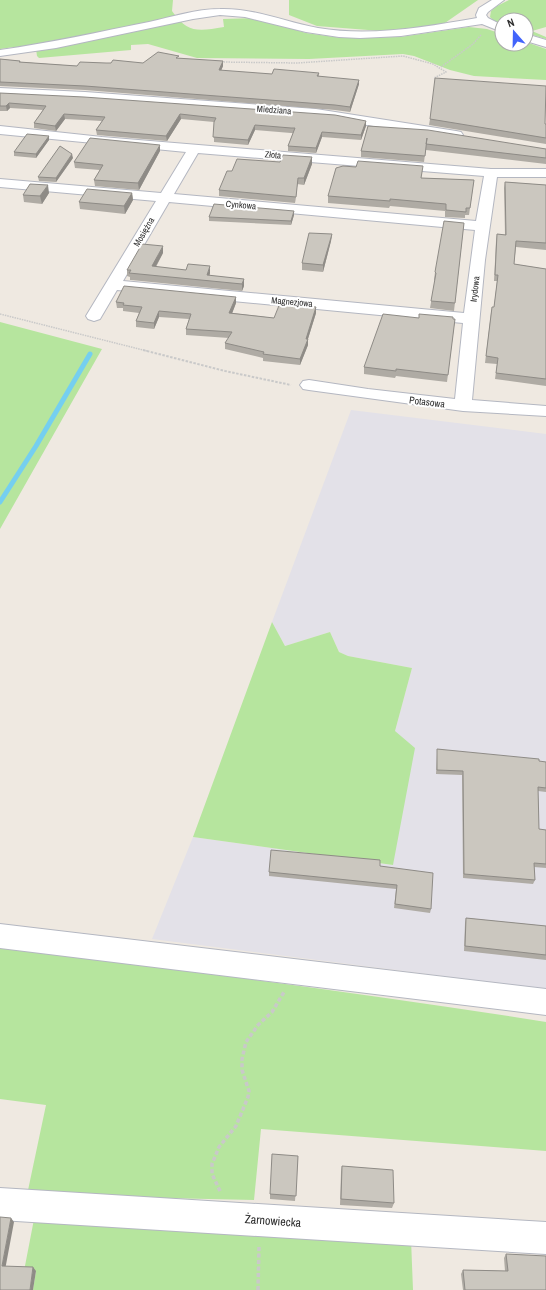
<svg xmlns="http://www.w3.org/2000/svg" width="546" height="1290" font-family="'Archivo Narrow',sans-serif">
	<rect width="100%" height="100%" fill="#efe9e1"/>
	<!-- industrial -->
	<path fill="#e3e1e8" d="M351,410L546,434V989L152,939L193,837L392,865L395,731L412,668L348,656L339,652L330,632L285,646L272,622Z"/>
	<!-- green -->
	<path fill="#b6e59e" d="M0,0H173L172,11C188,34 199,31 224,27L223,19L257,18L306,33L342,38L400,37L469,27L487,29L502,34V44H526V42L546,49V80L474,76L450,70L414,56L403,54L309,59L197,58L148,44L131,45V50L39,58L37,56L36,49L14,47L0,49Z
		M289,0H478L442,25L381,31L317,26L289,15Z
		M509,0H546V27L532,31L546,37V39L526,33V20H502V25L495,22L490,17L491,11L497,6Z
		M0,322L102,349L0,529Z
		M272,622L285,646L330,632L339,652L348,656L412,668L395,731L415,748L393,865L193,837Z
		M0,947C182,970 365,993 546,1022V1151L261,1129L254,1200L27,1195L46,1105L0,1099Z
		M35,1214L411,1239L413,1290H33L36,1271H24Z"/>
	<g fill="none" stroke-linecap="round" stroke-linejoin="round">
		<!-- stream -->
		<path stroke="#75cff0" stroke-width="5" d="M0,502L36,446L90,354"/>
		<!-- minor casing -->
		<g stroke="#b4b7c1" stroke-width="2">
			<path id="minor" d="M492,0H504L488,12L486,15L488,18L502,25V32L482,24L401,36L360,38L339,37L306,32L245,17L220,15L193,19L56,48L0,56V50C50,43 99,32 149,22C172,17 196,9 220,9C254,8 285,22 318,28C370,37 425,27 477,18L476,15L479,8Z
				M526,34L546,40V47L526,41Z
				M0,88L85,92L316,109L456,131L461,132L463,135L461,138L456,139L316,117L85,100L0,96Z
				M0,126L102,137L491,169H546V177H497L485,260L472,400L546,406V416L463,411L309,390L303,389L300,385L303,381L309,380L368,389L455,399L463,323L117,290L100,319L94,321L88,319L86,316L156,201L0,187V179L161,193L186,152L0,134ZM198,153L484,176L476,221L174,194ZM169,202L475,230L464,313L123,281Z
				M0,924L546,989V1015L0,948Z
				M0,1188L546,1222V1254L0,1220Z"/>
		</g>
		<!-- path-far2 -->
		<path stroke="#c9c9c9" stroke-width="1.5" stroke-dasharray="1.5 1" stroke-linecap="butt" d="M221,62L297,63L403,56L433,64L446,72L434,78
			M441,67L473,44L481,35
			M0,314L147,351"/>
		<!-- path-far1 -->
		<path stroke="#c9c9c9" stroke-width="2" stroke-dasharray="2.5 1.5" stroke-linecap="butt" d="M143,350L225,371L291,385"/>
		<!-- path -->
		<path stroke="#c9c9c9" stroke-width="3.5" stroke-dasharray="4 2.5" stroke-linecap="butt" d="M220,1191L212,1174V1164L219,1147L236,1126L248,1097L249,1091L242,1070V1059L246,1042L258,1025L272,1012L284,992
			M258,1290L259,1246"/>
		<!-- minor -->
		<use href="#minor" fill="#fff" fill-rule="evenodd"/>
	</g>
	<!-- wall -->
	<path fill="#afaba4" d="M179,58L223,66L221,71L272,74L319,73V76L359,84L350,112L335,110L85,90L0,86V59L20,61L21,62L77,66L106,63H143Z
		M0,93L366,121V126L361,140L322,137L316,153L288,151V146L293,133H291L255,130L248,145L214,142V122L181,119L167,141L97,135L96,130L102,121L65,119L56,131L34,128V123L43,110L10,108L7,111H0Z
		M430,119L546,124V144L429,125Z
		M368,126L546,149V164L426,150V147L424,162L361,157V151Z
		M49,136V140L36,158L14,156V152Z
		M160,151L139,190L95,186L94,180L100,170L75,168L74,162Z
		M312,157V164L304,185L297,184L295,203L219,196V190L232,171L280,162Z
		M73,158L56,182L39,181L38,177Z
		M422,178L474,180L469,215H465V218L445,217V211L390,206L389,208L328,203V196Z
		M505,182L546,185V250L516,247L514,264L546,269V386L495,379L497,364L485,363L491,313L494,307L497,281H494L496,241L497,234L505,235L504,188Z
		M49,193L42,204L24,202L23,195Z
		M132,193L133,200L125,214L80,209L79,202Z
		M294,215L291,225L209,221V217Z
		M464,223L454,311L430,308L435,280H434L435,272Z
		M332,234L331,241L323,272L302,270V263Z
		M163,253L156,267L210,273L209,276L244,279V286L242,291L131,280H130V277L127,276V270Z
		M236,297V303L232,313L274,318L316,307V313L308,339V345L300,365L263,361V358L225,349V343L229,338L186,335V329L189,319L159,317L154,329L136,327V321L139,313L123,311V308H117L116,302Z
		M419,318L455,319L447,382L396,376L395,378L364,374V367Z
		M437,749L546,762V792L538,791L539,829L546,830V868L534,867L535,880L533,884L463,878L462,775L436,774L437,754Z
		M380,866L431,909L430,913L394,908L396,889L269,876V872Z
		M466,918L546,926V960L464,951L465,923Z
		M298,1156L295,1201L270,1199V1194Z
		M342,1166L394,1203L392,1208L340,1205L341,1172Z
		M506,1254L546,1290H463L461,1274L463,1270L505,1271L504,1258Z"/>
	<!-- shaded-wall -->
	<path fill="#8e8b86" d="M223,61V66L219,75V70Z
		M359,80V84L350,112V107Z
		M9,103L10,108L7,111L6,106Z
		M64,114L65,119L56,131L55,126Z
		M180,114L181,119L167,141L166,136Z
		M366,121V126L361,140V135Z
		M255,125V130L248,145V140Z
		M322,132V137L316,153V148Z
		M49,136V140L36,158V154Z
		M160,145V151L139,190L138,183Z
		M72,154L73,158L56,182V178Z
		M312,157V164L304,185V178Z
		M298,178L297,184L295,203L296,197Z
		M48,185L49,193L42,204L40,196Z
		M132,193L133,200L125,214L124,206Z
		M294,211V215L291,225V221Z
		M332,234L331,241L323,272V265Z
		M163,246V253L152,273V266Z
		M210,266V273L208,281L207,275Z
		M244,279V286L242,291V284Z
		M236,297V303L230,319L229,313Z
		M316,307V313L306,345V339Z
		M159,311V317L154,329V323Z
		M308,339V345L300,365V359Z
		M11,1218L14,1222L5,1270L2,1266Z
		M33,1267L36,1271L33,1290H30Z"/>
	<!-- building -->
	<path fill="#cbc7bf" stroke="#8e8b86" d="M158,52L179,56L176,58L223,61L219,70L272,74L274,69L319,73L317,76L359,80L350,107L335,105L85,86L0,82V59L20,61L19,62L77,66L80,62L106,63H111L113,60L143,63Z
		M435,78L546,86L545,124H546V138L430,119Z
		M0,93L84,97L335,115L366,121L361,135L322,132L316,148L288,146L295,128H291L255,125L248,140L213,137L214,122L216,118L180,114L166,136L96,130L105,117L64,114L55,126L34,123L46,106L9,103L6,106H0Z
		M368,126L428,130L546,149V158L426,144L427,138L425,156L361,151Z
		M27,134L49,136L36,154L14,152Z
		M90,138L160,145L138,183L94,180L103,165L74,162Z
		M60,146L72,154L56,178L38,177Z
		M283,155L312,157L304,178H298L296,197L219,190L227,171H232L237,159L280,162Z
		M358,161L423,166L421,178L474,180L470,208H466V212L446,210V204L390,199V201L328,196L336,168L343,166L356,167Z
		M505,182L546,185V243L516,241L514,264L546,269V379L496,373L498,358L486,356L492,307H494L498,275H495L497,234L506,235Z
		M30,184L48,185L40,196L23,195Z
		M87,189L132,193L124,206L79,202Z
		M214,204L294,211L291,221L209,217Z
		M444,221L464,223L455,303L431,301L436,273L435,272Z
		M309,233L332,234L323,265L302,263Z
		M142,244L163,246L152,266L186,270L188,264L210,266L207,275L244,279L242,284L129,273L131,270H127Z
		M124,286L236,297L229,313L274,318L280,303L316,307L306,339H308L300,359L263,354L264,352L225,343L232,332L186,329L191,314L159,311L154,323L136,321L142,307L123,305L124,303L116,302Z
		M383,314L419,318V314L453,317V319H455L448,375L396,369V371L364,367Z
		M437,749L539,759V761L546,762V788L538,787L539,829L546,830V864L534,863L535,880L464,874L463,771L437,770Z
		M271,850L380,860V866L433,873L431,909L395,904L397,885L269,872Z
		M466,918L546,926V955L465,946Z
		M272,1154L298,1156L296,1196L270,1194Z
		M342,1166L393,1170L394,1203L341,1199Z
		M0,1217L11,1218L2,1266L33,1267L30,1290H0Z
		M506,1254L546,1256V1290H465L463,1270L508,1271Z"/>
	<g text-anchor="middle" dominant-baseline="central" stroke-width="4" stroke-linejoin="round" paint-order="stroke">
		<!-- far-street labels -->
		<g font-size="9" fill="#2e2e2e" stroke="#fff">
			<text transform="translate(274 110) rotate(4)">Miedziana</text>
			<text transform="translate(273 155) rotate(5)">Złota</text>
			<text transform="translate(241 205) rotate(5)">Cynkowa</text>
			<text transform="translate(144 232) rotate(-60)">Mosiężna</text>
			<text transform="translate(475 289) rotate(-83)">Irydowa</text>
			<text transform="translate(292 302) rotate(5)">Magnezjowa</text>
		</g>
		<!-- street labels -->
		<g font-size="10" fill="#2e2e2e" stroke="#fff">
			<text transform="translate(427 402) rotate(7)">Potasowa</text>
		</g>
		<!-- near-street labels -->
		<g font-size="12" fill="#2e2e2e" stroke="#fff">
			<text transform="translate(273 1221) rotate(4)">Żarnowiecka</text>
		</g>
	</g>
	<!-- north arrow -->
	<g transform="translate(514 32) rotate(340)"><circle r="19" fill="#ffffff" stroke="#ababab"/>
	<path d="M0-3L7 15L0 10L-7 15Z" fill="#4264fb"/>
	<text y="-6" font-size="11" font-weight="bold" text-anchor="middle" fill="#2e2e2e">N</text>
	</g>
</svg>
